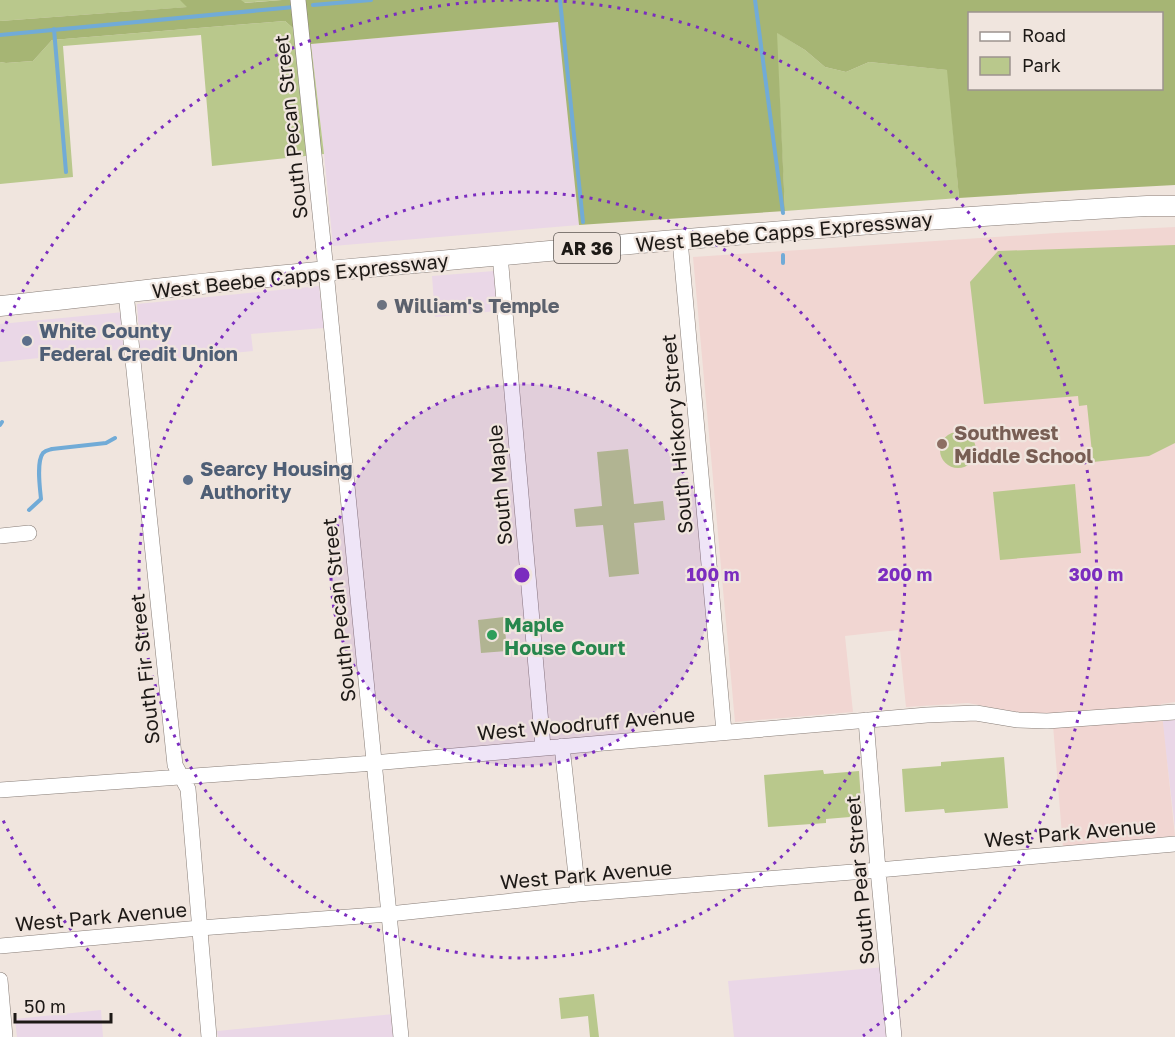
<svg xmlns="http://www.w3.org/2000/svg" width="1175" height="1037" font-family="'Golos Text',sans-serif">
	<rect width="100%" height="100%" fill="#f0e5de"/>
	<!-- commercial -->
	<path fill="#ead7e7" d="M559,22L579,225L333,246L324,154L311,44Z
		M494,271L497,311L435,317L432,276Z
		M319,286L324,328L251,334L253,351L141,362L137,304Z
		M124,312L128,349L0,362V324Z
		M1175,720V828L1162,721Z
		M896,966L902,1037H734L728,981Z
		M101,1010L103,1037H17L15,1019Z
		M394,1014L396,1037H218L217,1031Z"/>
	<!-- education -->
	<path fill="#f1d6d2" d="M1175,227V702L1161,704L1175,836L1063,847L1052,713L1032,715L968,703L906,707L898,630L845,636L853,712L735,722L693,257L1056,233Z"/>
	<!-- green -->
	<path fill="#b9c88c" d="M0,0H282L0,21Z
		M285,21L311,44L324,154L212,166L201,35L63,46L73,177L0,184V62L6,63L33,61L52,40Z
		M776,32L805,50L825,67L846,72L869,62L948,70L959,198L785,211Z
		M1175,245V443L1149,456L1093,462L1087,405L1079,406L1078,396L984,404L970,282L998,251Z
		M940 450a18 18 0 1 1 36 0a18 18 0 1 1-36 0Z
		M628,449L634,504L663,501L665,520L634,523L639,574L609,577L603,525L576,527L574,509L602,506L597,452Z
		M1075,484L1081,553L1000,560L993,492Z
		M504,617L507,651L481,653L478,620Z
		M1004,757L1008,808L945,813L944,809L905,812L902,769L941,766V762Z
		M823,770L824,774L859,771L862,816L826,819V823L768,827L764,775Z
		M594,994L599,1037H590L588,1016L561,1019L559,998Z"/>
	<!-- forest -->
	<path fill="#a6b574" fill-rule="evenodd" d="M180,0H241L245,3L282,0H1175V185L1081,190L959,198L947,70L869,62L846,72L825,67L805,50L777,33L785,211L579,225L558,22L311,44L285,21L52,40L33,61L6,63L0,62V21L187,7ZM970,14H1162V88H970Z"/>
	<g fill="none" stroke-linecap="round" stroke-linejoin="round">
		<!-- stream -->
		<path stroke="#71abd7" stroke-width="4" d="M560,0L583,222
			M755,0L783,213
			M313,5L371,0
			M54,29L66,172
			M0,35L294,7
			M783,263V255
			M0,425L2,422
			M29,510L41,499C40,488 36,462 43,453C46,450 49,450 52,449L106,443L115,438"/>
		<!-- minor casing -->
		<g stroke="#877d77" stroke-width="16">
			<path id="minor" d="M298,0L326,271L401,1037
				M680,240L724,732
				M500,255L543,747
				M126,293L175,765L188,789L209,1037
				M0,536L29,533
				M866,720L878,870L894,1037
				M562,746L578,894
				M0,790L361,764L927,715L976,713L1018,720L1047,721L1175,712
				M0,946L200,928L389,914L578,894L878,870L1175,844
				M0,980L5,1037"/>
		</g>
		<!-- major casing -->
		<g stroke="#877d77" stroke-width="21">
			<path id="major" d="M0,306C109,295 218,281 328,271C601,246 873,221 1147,206H1175"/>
		</g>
		<!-- minor -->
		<use href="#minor" stroke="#fff" stroke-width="15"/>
		<!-- major -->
		<use href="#major" stroke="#fff" stroke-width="20"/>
	</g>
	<!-- distance rings -->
	<circle cx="522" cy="575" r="191" fill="#7b2cbf" fill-opacity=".12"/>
	<g fill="none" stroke="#7b2cbf" stroke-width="3" stroke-dasharray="3 6">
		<circle cx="522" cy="575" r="191"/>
		<circle cx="522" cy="575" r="383"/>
		<path d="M181 1036A574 574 0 0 1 2 818M2 332A574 574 0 1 1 863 1036"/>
	</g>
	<!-- markers -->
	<circle fill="#6b7280" stroke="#f0e5de" stroke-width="2" cx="382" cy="305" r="6"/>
	<g fill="#5c6f8a" stroke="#f0e5de" stroke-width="2">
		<circle cx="27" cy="341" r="6"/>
		<circle cx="188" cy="480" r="6"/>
	</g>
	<circle fill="#8d6e63" stroke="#f0e5de" stroke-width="2" cx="942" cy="444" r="6"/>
	<circle fill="#2e9e5b" stroke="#f0e5de" stroke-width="2" cx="492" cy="635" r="6"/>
	<g text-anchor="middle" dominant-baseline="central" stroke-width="4.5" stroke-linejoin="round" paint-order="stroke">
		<!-- shield labels -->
		<rect fill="#f0e5de" stroke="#5c5652" stroke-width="1.5" x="554" y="233" width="66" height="30" rx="4.5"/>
		<g font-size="18" font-weight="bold" fill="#1d1916">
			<text x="587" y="248">AR 36</text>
		</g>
		<!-- street labels -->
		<g font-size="20" fill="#1d1916" stroke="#f0e5de">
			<text transform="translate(290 127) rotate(-96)">South Pecan Street</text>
			<text transform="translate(784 231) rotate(-5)">West Beebe Capps Expressway</text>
			<text transform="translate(300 275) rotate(-6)">West Beebe Capps Expressway</text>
			<text transform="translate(676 434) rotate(-95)">South Hickory Street</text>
			<text transform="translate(499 485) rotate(-95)">South Maple</text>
			<text transform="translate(338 610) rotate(-96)">South Pecan Street</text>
			<text transform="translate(144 669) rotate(-96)">South Fir Street</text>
			<text transform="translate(586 723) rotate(-5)">West Woodruff Avenue</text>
			<text transform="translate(1070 832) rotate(-5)">West Park Avenue</text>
			<text transform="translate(586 874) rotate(-5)">West Park Avenue</text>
			<text transform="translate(859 880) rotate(-95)">South Pear Street</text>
			<text transform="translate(101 916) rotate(-5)">West Park Avenue</text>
		</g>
		<!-- worship labels -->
		<g font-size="20" font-weight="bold" fill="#5b616d" stroke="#f0e5de" text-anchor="start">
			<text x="394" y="305">William's Temple</text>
		</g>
		<!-- service labels -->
		<g font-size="20" font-weight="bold" fill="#4e5e75" stroke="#f0e5de" text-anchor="start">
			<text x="39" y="330">White County<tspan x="39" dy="23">Federal Credit Union</tspan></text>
			<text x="200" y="468">Searcy Housing<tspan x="200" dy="23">Authority</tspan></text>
		</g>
		<!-- education labels -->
		<g font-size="20" font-weight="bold" fill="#785e54" stroke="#f0e5de" text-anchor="start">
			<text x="954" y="432">Southwest<tspan x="954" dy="23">Middle School</tspan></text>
		</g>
		<!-- leisure labels -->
		<g font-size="20" font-weight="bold" fill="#27864d" stroke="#f0e5de" text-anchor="start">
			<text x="504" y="624">Maple<tspan x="504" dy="23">House Court</tspan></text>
		</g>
	</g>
	<circle cx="522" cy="575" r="9" fill="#7b2cbf" stroke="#f0e5de" stroke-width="3"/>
	<g font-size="18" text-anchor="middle" font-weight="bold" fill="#7b2cbf" stroke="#f0e5de" stroke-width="4.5" stroke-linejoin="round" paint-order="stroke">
		<text x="713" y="581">100 m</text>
		<text x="905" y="581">200 m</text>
		<text x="1096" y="581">300 m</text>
	</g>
	<!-- legend -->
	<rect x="968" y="12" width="195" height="78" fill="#f0e5de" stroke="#9c938e" stroke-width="1.5"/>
	<rect x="980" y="32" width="30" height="9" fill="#ffffff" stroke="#9c938e" stroke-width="1.5"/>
	<text x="1022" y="42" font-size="18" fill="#1d1916">Road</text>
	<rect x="980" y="57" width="30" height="18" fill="#b9c88c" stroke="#9c938e" stroke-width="1.5"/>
	<text x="1022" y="72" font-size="18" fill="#1d1916">Park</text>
	<!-- scale -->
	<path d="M15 1013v9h96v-9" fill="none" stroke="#1d1916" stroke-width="3"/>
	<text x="24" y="1013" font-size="18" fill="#1d1916" stroke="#f0e5de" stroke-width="4.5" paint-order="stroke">50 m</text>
</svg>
